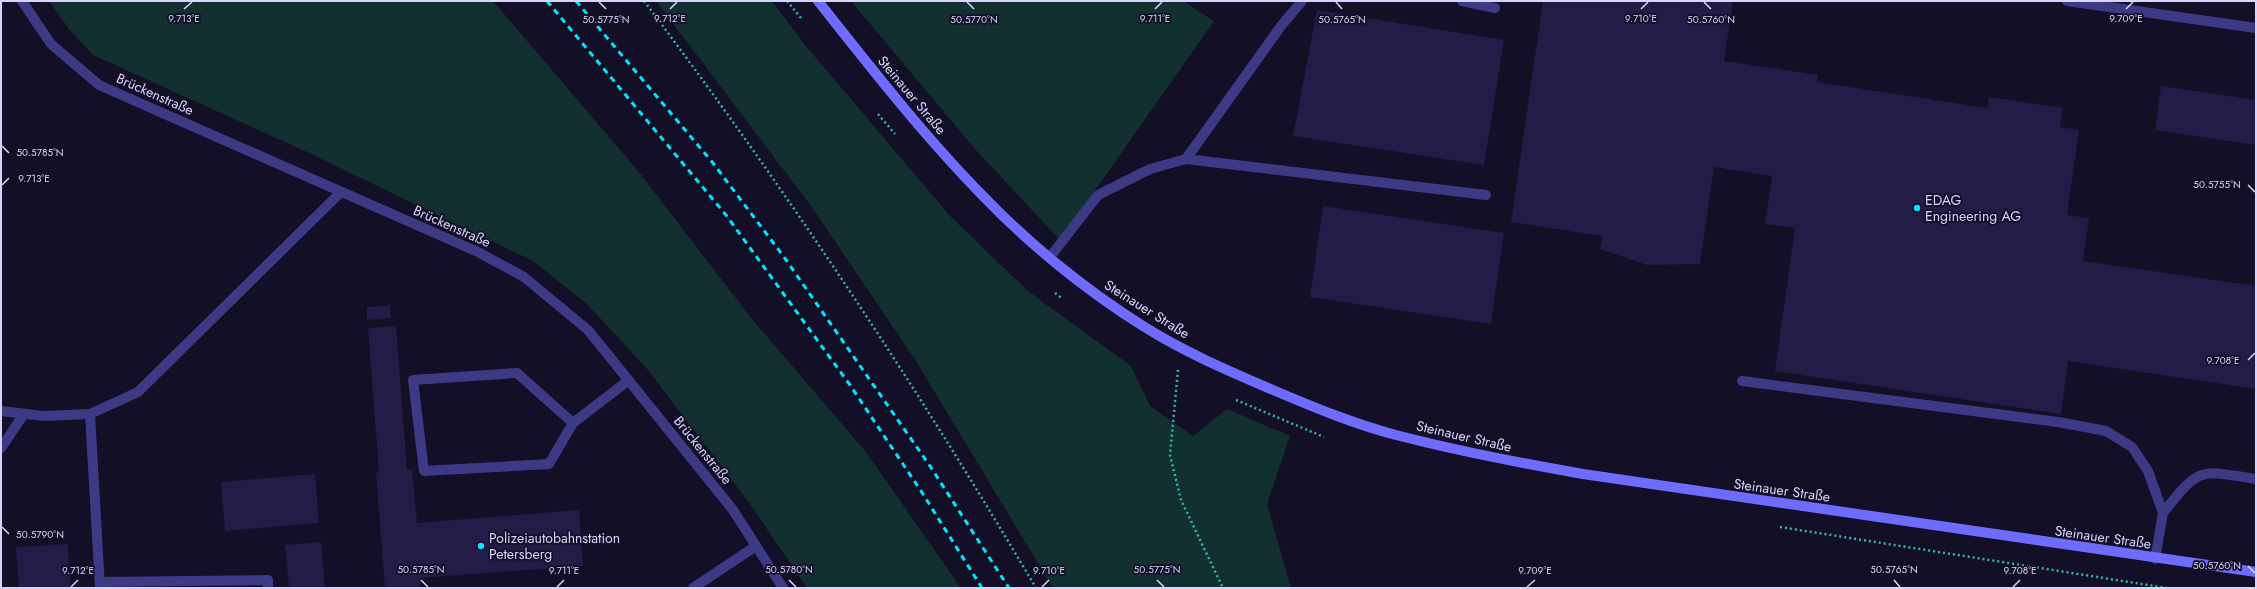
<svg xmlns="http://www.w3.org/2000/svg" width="2257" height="589" font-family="Jost,sans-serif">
	<rect width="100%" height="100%" fill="#130f26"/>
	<!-- green -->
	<path fill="#12302f" d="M49,1H493L638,171L752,319L866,452L961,588H807L750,504L648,370L587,304L533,261L307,152L93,55L69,29Z
		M656,1H772L805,45L951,217L1029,292L1131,366L1150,406L1193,436L1227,409L1290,436L1267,504L1291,588H1053L916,361L811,206Z
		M851,1H1183L1214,21L1060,240L975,149Z"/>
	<!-- building -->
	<path fill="#241b47" d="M1543,1H1733L1724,61L1818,75L1817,82L1987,108L1989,97L2063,108L2060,127L2079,130L2067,215L2089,218L2083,261L2256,286V389L2068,361L2061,414L1775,371L1795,228L1765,224L1772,176L1714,167L1700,264L1647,265L1600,249L1602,236L1511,222Z
		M1317,10L1504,40L1484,165L1293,136Z
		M2161,86L2256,100V145L2155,130Z
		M1323,206L1504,233L1491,324L1310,297Z
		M390,305L391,318L367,320V307Z
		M396,326L407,470L412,469L417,523L579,510L583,566L420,578V588H385L376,472H379L368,328Z
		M315,474L319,523L225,531L221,482Z
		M321,542L325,588H289L285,545Z
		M68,544L71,588H19L16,547Z"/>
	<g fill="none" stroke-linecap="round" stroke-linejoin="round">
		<!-- path -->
		<path stroke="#2fb8b0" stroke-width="2.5" stroke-dasharray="2 3" stroke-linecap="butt" d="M644,1C786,189 916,385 1036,588
			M787,1L801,18
			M878,114L895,134
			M1055,293L1063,299
			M1178,370L1170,455L1181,500L1223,588
			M1236,400L1324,437
			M1780,527L2167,588"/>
		<!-- lane -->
		<path stroke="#3d3a85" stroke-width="10" d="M1462,1L1495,8
			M2067,1L2256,28
			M1186,159L1281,26L1302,1
			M1050,257L1098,195L1150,169L1186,159L1486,195
			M1742,381L2058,422L2106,431L2132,447L2148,471L2163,513L2155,559
			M1,411L44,416L90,414L138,392L341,192
			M90,414L100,588
			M573,423L517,373L413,380L424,471L549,464L573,423L629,380
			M1,448L24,414
			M2163,513C2200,466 2199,470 2256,479
			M100,582L268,580V588
			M693,588L756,546"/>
		<!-- street -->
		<path stroke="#3d3a85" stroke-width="10" d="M22,1L51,44L99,85L478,252L524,277L588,330L733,510L783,588"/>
		<!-- secondary -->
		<path stroke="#6f6bff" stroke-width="10" d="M818,1C871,68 924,136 984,197C1029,244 1087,291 1143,326C1184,352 1229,371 1273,390C1313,407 1354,424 1396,435C1458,451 1520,463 1583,474L2256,572"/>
		<!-- rail -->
		<path stroke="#00e5ff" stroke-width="3" stroke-dasharray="6 5" stroke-linecap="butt" d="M547,1L726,215L850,385L921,491L982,588
			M576,1L713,163L784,257L930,466L1009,588"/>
	</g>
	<!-- ticks -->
	<path fill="none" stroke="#d9d4ff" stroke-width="1.5" d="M599,2L606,9M967,2L974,9M1336,2L1342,9M1704,2L1711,9M184,9L192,2M670,9L677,2M1155,9L1162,2M1641,9L1648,2M2126,9L2133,2M2,146L9,153M2,185L9,178M2248,185L2255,192M2248,360L2255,353M2,527L9,534M2248,566L2255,573M421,580L428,587M789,580L796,587M1157,580L1164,587M1894,580L1900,587M71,587L78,580M557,587L564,580M1042,587L1049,580M1527,587L1535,580M2013,587L2020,580"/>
	<!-- markers -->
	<g fill="#00e5ff" stroke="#130f26" stroke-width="1.5">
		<circle cx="1917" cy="208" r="4"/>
		<circle cx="481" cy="546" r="4"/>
	</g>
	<g text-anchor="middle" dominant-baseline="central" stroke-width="3.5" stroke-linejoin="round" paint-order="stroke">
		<!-- street labels -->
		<g font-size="14" fill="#d9d4ff" stroke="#130f26">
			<text transform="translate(155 94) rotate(24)">Brückenstraße</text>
			<text transform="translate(912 95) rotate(50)">Steinauer Straße</text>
			<text transform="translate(452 226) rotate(24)">Brückenstraße</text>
			<text transform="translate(1147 309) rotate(32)">Steinauer Straße</text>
			<text transform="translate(1464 436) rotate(13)">Steinauer Straße</text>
			<text transform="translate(703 450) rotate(51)">Brückenstraße</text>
			<text transform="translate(1782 490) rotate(8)">Steinauer Straße</text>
			<text transform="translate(2103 537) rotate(8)">Steinauer Straße</text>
		</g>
		<!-- poi labels -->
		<g font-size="14" fill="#d9d4ff" stroke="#130f26" text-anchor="start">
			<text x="1925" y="200">EDAG<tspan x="1925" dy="16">Engineering AG</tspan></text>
			<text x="489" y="538">Polizeiautobahnstation<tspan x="489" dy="16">Petersberg</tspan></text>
		</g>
	</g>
	<g font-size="10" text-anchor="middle" fill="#d9d4ff" stroke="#130f26" stroke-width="3.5" stroke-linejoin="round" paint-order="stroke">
		<text x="184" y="22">9.713°E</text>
		<text x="670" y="22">9.712°E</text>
		<text x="1155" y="22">9.711°E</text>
		<text x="1641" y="22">9.710°E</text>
		<text x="2126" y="22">9.709°E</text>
		<text x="606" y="23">50.5775°N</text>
		<text x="974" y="23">50.5770°N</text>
		<text x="1342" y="23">50.5765°N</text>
		<text x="1711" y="23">50.5760°N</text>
		<text x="40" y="156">50.5785°N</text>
		<text x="34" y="182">9.713°E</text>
		<text x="2217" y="188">50.5755°N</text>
		<text x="2223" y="364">9.708°E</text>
		<text x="40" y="538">50.5790°N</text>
		<text x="2217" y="569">50.5760°N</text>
		<text x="421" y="573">50.5785°N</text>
		<text x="789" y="573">50.5780°N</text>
		<text x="1157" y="573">50.5775°N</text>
		<text x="1894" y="573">50.5765°N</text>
		<text x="78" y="574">9.712°E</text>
		<text x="564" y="574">9.711°E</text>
		<text x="1049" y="574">9.710°E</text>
		<text x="1535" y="574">9.709°E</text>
		<text x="2020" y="574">9.708°E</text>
	</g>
	<!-- border -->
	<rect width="2257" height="589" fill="none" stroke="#d9d4ff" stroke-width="4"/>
</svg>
